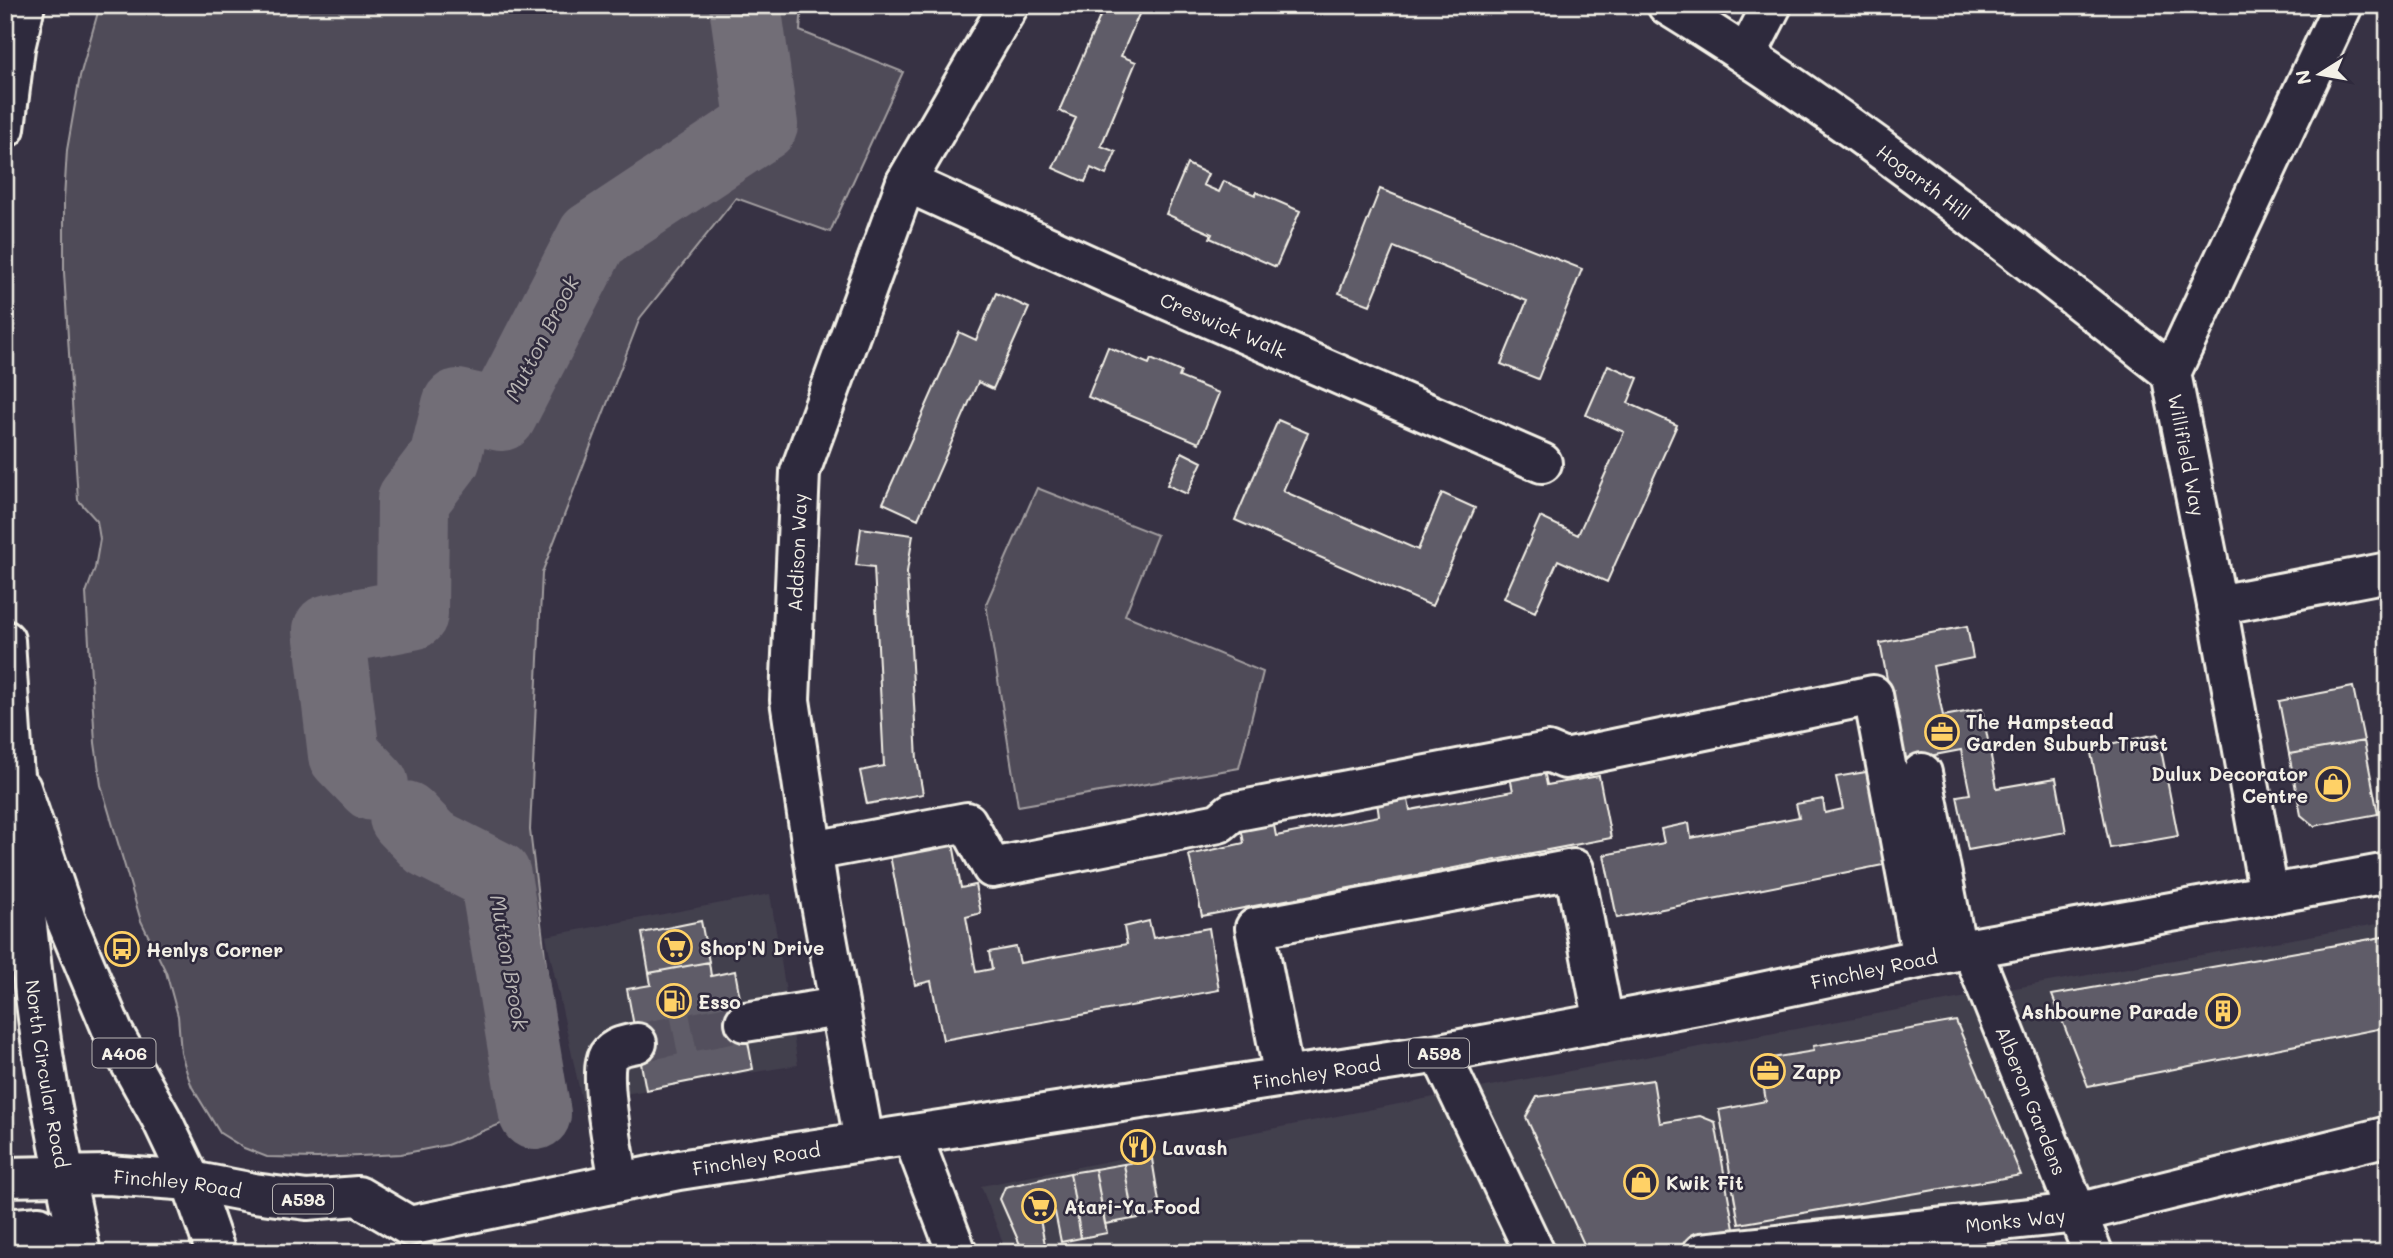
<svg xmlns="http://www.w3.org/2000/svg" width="2393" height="1258" font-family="Mali,sans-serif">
	<rect width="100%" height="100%" fill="#373244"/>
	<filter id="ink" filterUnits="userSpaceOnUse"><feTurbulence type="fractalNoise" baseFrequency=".0143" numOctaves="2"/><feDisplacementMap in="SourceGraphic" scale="14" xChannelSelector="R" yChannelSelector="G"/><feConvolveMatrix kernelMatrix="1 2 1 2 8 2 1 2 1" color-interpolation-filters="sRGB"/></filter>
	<g filter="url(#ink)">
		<!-- built -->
		<path fill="#433f4e" d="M770,894L798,1065L582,1101L546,936Z
			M2388,922V1136L2077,1213L1702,1253H1007L981,1186L1516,1081L2048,982Z"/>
		<!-- green -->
		<path fill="#504b59" stroke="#a29ea0" stroke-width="2" d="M100,5H802L800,31L903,72L830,232L736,198L640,318L542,573L530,830L562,1100L447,1145L401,1154L317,1158L267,1157L244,1148L220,1133L192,1087L187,1073L181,1053L178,1016L166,972L141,921L101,785L95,743L86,593L95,568L100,539L97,521L78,500L64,272V199L67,150L80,76Z
			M1037,488L1157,535L1125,615L1263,672L1239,768L1018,806L986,604Z"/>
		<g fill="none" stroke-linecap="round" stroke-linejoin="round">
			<!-- river -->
			<path stroke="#726e77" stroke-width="72" d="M373,785L344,755L329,630L412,614L413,500L445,458L458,405L501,415L593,237L762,125L745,5
				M405,817L430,843L495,876L535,1114"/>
		</g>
		<!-- building -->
		<path fill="#5f5c67" stroke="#f4f1e8" stroke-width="2" d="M1105,5H1143L1121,56L1136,62L1101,146L1116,152L1106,175L1091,168L1085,182L1053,168L1076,118L1059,111Z
			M1187,164L1208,174L1203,185L1219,192L1224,181L1255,195L1256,192L1300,211L1276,267L1210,238L1212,234L1166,214Z
			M1380,189L1582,269L1538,379L1501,364L1527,301L1394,247L1370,305L1339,293Z
			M996,293L1029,308L993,389L978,382L918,519L883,503L959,332L976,340Z
			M1108,347L1149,364L1151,359L1181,372L1179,377L1219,393L1199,443L1088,397Z
			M1608,365L1638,378L1628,403L1677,425L1607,582L1558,560L1535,612L1504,598L1540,517L1578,535L1624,432L1586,415Z
			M1278,420L1308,433L1283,491L1418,550L1442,493L1475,508L1432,606L1235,520Z
			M1182,452L1202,462L1187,494L1167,485Z
			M861,528L913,535L907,572L917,760L923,794L867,804L860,771L884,766L874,567L856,565Z
			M1967,626L1973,658L1933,666L1943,716L1982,709L1997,788L2056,778L2066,832L1968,850L1957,796L1970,794L1961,750L1903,761L1880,643Z
			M2353,687L2364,741L2289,754L2279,701Z
			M2158,734L2178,836L2110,848L2090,748Z
			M2364,741L2378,814L2314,826L2301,815L2289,754Z
			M1543,765L1547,785L1599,776L1611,838L1202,916L1189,855L1244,843L1240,822L1272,815L1276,836L1379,816L1376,796L1406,790L1410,810L1513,791L1509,772Z
			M1872,771L1898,862L1617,918L1604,855L1664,843L1661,829L1689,823L1691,838L1799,817L1796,804L1823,799L1825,813L1843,809L1836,777Z
			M951,832L961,888L975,885L981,913L966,917L976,972L992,969L989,952L1016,947L1020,963L1127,944L1124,927L1149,921L1153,938L1209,928L1219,990L943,1040L931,981L915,985L888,845Z
			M701,921L709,962L649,973L642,933Z
			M2388,936V1027L2088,1086L2052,995Z
			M709,962L711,976L735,971L753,1069L646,1090L627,989L651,985L649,973Z
			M1956,1021L2021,1175L1739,1224L1719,1110L1766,1101L1759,1060L1814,1051L1813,1046Z
			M1653,1080L1660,1123L1700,1116L1715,1122L1736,1240L1616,1253H1588L1526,1117L1537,1097Z
			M1152,1159L1161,1214L1133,1219L1124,1164Z
			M1124,1164L1133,1219L1105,1224L1095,1169Z
			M1095,1169L1107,1233L1081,1238L1070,1173Z
			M1070,1173L1081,1238L1061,1242L1055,1212L1039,1215L1045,1244L1022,1249L1000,1199L1005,1187Z"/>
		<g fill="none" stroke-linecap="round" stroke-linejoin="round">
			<!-- minor-tunnel -->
			<path stroke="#534f5d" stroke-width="38" stroke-dasharray="38 19" stroke-linecap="butt" d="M637,1043L745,1022"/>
			<!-- minor casing -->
			<g stroke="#f4f1e8" stroke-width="44">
				<g id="minor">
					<path id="s1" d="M1667,5C1845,114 2008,244 2171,373"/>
					<path d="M1747,54L1772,5"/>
					<path id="s2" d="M906,182L1117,278L1542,463"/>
					<path d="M2217,605L2388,572"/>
					<path d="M1922,773L1957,951"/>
					<path d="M813,851L967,822L992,868L1219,823L1232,812L1548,752L1565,759L1873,695L1922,958"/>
					<path d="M2269,895L2217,605L2171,373L2343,5"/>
					<path id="s3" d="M1971,948L2093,1253"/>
					<path d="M745,1022L839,1007"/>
					<path d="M1440,1053L1535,1253"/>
					<path d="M1284,1077L1255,928L1574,869L1604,1023"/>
					<path d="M912,1135L957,1253"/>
					<path id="s4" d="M864,1141L818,888L790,700L800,472L906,182L1009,5"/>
					<path d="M619,1181C615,1158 598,1073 608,1056C615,1046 627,1045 637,1043"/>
					<path id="s5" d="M1702,1253L2077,1213L2388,1136"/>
				</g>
			</g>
			<!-- major casing -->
			<g stroke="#f4f1e8" stroke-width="44">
				<g id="major">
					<path d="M21,788L66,920L113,1032L162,1120L191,1181L216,1253"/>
					<path id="s6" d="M5,1177L108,1175L191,1181L254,1193L307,1200L358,1196L409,1226L679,1170L1440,1053L1724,1000L1971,948L2388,873"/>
				</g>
			</g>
			<!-- highway casing -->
			<g stroke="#f4f1e8" stroke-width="44">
				<g id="highway">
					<path d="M5,128L15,48L25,5"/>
					<path id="s7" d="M5,640C13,771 22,903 40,1033C50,1106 66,1180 81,1253"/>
					<path d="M5,1229L39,1226L69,1246L72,1253"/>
				</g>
			</g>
			<!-- minor -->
			<use href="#minor" stroke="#2f2a3d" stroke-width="38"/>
			<!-- major -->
			<use href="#major" stroke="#2f2a3d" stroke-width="38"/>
			<!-- highway -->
			<use href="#highway" stroke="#2f2a3d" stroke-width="38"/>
		</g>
	</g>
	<!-- icons -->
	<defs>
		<g id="office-ring" transform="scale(1.75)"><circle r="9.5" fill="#2f2a3d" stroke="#ffd166" stroke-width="1.5"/><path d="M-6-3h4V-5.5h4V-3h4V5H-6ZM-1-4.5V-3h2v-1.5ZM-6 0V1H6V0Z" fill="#ffd166"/></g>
		<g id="shop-ring" transform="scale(1.75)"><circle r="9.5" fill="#2f2a3d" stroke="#ffd166" stroke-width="1.5"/><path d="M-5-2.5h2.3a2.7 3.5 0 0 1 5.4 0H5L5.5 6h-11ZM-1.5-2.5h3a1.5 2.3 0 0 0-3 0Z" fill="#ffd166"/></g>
		<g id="supermarket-ring" transform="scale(1.75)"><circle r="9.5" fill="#2f2a3d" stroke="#ffd166" stroke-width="1.5"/><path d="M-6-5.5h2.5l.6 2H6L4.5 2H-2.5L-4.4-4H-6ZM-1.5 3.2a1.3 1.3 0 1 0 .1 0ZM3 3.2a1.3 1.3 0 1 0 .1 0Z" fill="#ffd166"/></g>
		<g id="bus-ring" transform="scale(1.75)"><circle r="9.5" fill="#2f2a3d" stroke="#ffd166" stroke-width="1.5"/><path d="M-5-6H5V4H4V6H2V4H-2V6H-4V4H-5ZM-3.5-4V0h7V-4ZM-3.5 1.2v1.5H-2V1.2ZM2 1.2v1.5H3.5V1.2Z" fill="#ffd166"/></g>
		<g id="fuel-ring" transform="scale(1.75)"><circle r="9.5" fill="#2f2a3d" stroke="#ffd166" stroke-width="1.5"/><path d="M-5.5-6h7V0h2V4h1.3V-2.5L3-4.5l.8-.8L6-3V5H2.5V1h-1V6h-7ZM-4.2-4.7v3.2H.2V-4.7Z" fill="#ffd166"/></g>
		<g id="building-ring" transform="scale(1.75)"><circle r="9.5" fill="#2f2a3d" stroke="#ffd166" stroke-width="1.5"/><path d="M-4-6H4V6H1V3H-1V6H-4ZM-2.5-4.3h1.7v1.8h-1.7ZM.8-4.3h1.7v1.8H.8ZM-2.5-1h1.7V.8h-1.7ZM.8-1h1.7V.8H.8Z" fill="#ffd166"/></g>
		<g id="restaurant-ring" transform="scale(1.75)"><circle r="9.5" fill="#2f2a3d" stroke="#ffd166" stroke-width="1.5"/><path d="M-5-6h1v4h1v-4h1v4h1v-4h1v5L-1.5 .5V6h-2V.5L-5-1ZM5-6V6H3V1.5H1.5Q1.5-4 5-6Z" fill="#ffd166"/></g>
	</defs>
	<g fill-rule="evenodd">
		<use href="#office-ring" x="1942" y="732"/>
		<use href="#shop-ring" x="2333" y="784"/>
		<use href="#supermarket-ring" x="675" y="947"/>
		<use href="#bus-ring" x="122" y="949"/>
		<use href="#fuel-ring" x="674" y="1001"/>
		<use href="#building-ring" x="2223" y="1011"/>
		<use href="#office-ring" x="1768" y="1071"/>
		<use href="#restaurant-ring" x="1138" y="1147"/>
		<use href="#shop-ring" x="1641" y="1182"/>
		<use href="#supermarket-ring" x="1039" y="1206"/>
	</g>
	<g text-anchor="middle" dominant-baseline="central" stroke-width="5" stroke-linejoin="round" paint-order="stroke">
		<!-- shield labels -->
		<g fill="#2f2a3d" stroke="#b9b5b5" stroke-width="2">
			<rect x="92.5" y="1038.5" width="63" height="29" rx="5"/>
			<rect x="1409" y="1038.5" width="60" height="29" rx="5"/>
			<rect x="273" y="1184.5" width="60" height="29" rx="5"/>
		</g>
		<g font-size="18" font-weight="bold" fill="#f4f1e8">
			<text x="124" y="1053">A406</text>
			<text x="1439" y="1053">A598</text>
			<text x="303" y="1199">A598</text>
		</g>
		<!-- street labels -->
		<g font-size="19" fill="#f4f1e8" stroke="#2f2a3d">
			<text stroke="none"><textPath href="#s1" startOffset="312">Hogarth Hill</textPath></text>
			<text stroke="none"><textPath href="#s2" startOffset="348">Creswick Walk</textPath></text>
			<text transform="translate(2187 455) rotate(79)">Willifield Way</text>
			<text stroke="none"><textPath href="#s4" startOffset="595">Addison Way</textPath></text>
			<text stroke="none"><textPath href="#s6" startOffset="1902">Finchley Road</textPath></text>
			<text stroke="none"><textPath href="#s7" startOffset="436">North Circular Road</textPath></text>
			<text stroke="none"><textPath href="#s6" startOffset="1335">Finchley Road</textPath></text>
			<text stroke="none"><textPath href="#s3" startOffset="164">Alberon Gardens</textPath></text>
			<text stroke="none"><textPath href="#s6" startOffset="768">Finchley Road</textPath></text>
			<text stroke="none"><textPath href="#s6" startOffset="173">Finchley Road</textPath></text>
			<text stroke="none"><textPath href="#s5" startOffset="315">Monks Way</textPath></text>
		</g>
		<!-- poi labels -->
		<g font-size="19" font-weight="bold" fill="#f4f1e8" stroke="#2f2a3d" text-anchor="start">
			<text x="1966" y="721">The Hampstead<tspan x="1966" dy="22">Garden Suburb Trust</tspan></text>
			<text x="2308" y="773" text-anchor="end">Dulux Decorator<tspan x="2308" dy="22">Centre</tspan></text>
			<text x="700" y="947">Shop'N Drive</text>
			<text x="146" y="949">Henlys Corner</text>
			<text x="698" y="1001">Esso</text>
			<text x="2198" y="1011" text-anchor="end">Ashbourne Parade</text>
			<text x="1792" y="1071">Zapp</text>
			<text x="1162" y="1147">Lavash</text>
			<text x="1666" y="1182">Kwik Fit</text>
			<text x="1064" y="1206">Atari-Ya Food</text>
		</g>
		<!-- water labels -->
		<g font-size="21" font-style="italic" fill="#bab6b5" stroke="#2f2a3d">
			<text transform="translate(541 338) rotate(-63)">Mutton Brook</text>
			<text transform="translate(510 962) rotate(80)">Mutton Brook</text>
		</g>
	</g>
	<!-- margin -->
	<rect width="2393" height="1258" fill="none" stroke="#2f2a3d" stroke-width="28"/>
	<rect x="14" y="14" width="2365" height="1230" fill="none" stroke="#f4f1e8" stroke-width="2.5" filter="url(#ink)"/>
	<!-- north arrow -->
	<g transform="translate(2320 74) rotate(259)" stroke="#2f2a3d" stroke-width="5" paint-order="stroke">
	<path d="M0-5L12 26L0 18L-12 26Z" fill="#f4f1e8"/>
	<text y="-10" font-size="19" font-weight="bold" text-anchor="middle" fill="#f4f1e8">N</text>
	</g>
</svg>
